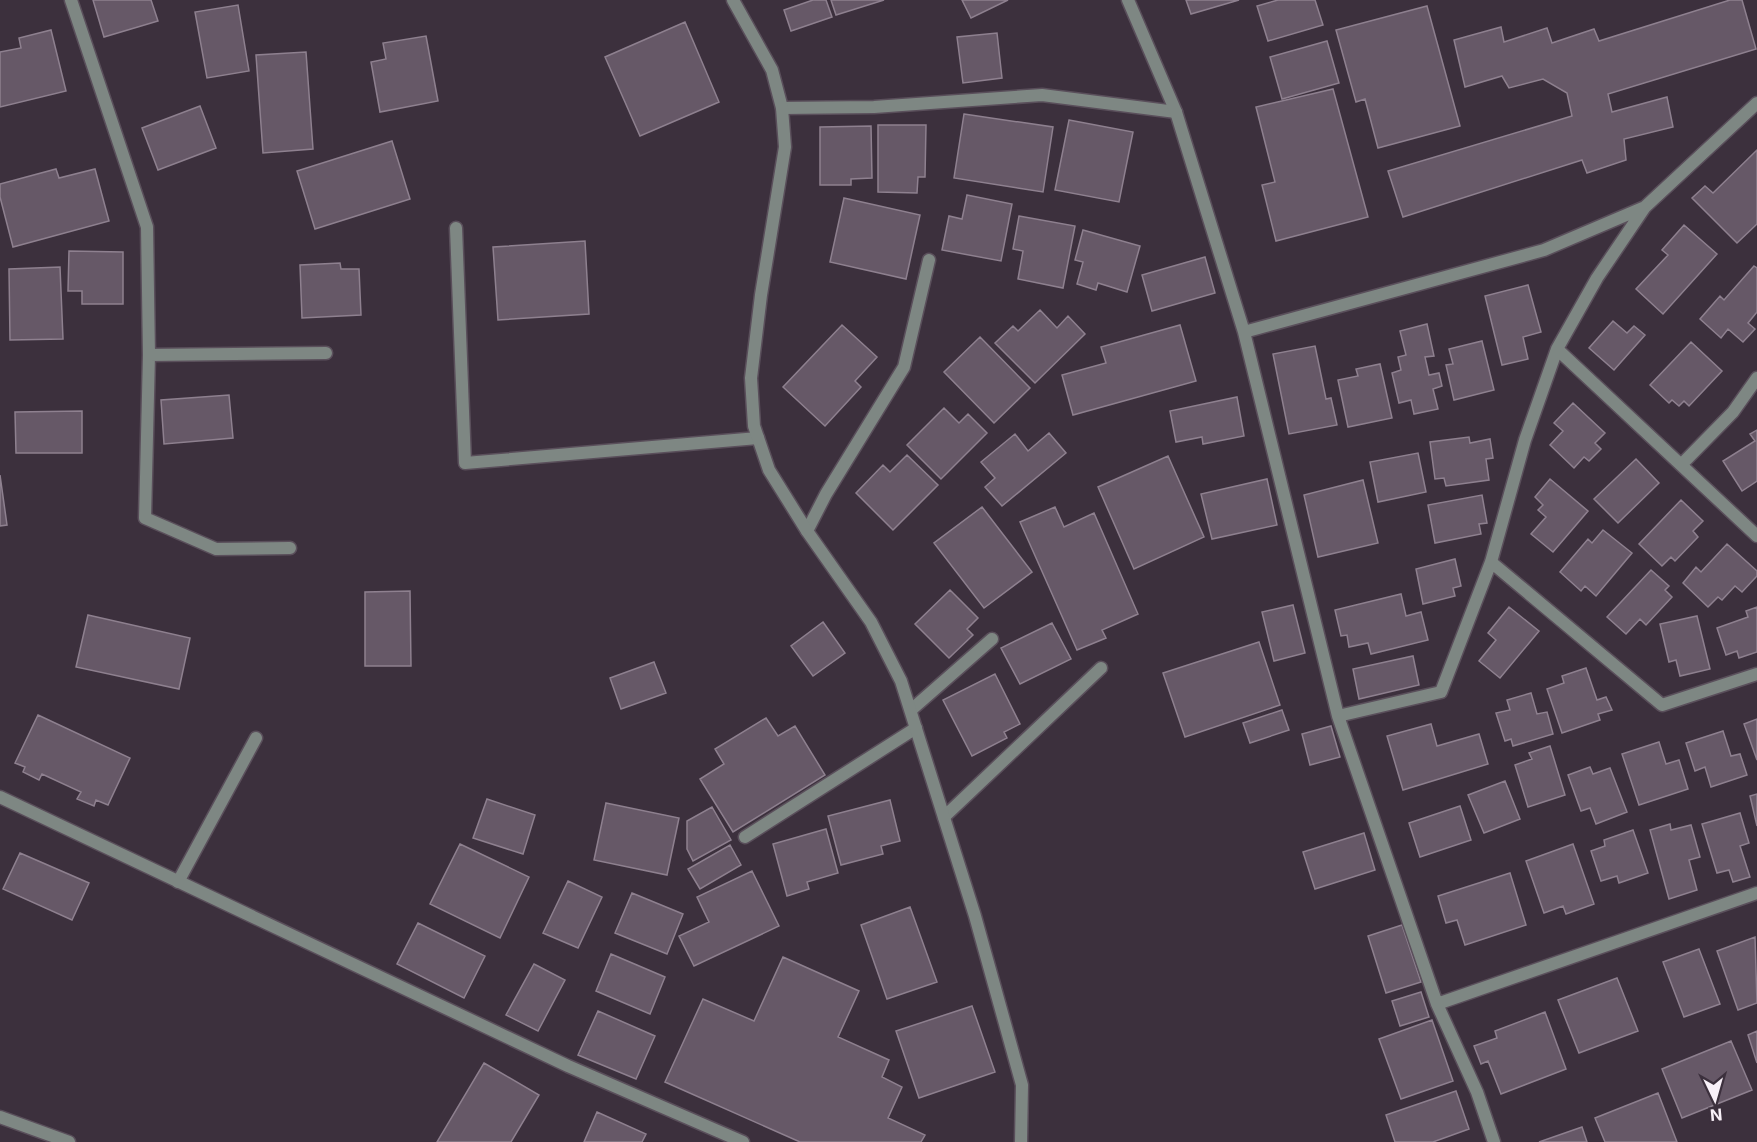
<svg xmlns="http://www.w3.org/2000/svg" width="1757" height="1142" font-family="Inter,sans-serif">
	<rect width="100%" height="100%" fill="#3c303d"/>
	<!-- building -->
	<path fill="#665867" stroke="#8e808f" stroke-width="1.5" d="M93,0H151L158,21L104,37Z
		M813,0H826L832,17L791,31L784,10Z
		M831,0H884L836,15Z
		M962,0H1008L971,18Z
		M1186,0H1239L1191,14Z
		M1278,0H1315L1323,25L1268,41L1257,6Z
		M1730,0H1742L1756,49L1608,94L1612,112L1667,97L1673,127L1624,139L1626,160L1587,173L1582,160L1403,217L1388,171L1572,116L1567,93L1543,79L1509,88L1502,76L1465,87L1454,40L1501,27L1504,42L1547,28L1552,43L1594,29L1599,41Z
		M238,5L249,71L207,78L195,12Z
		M1427,6L1460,126L1378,148L1365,99L1356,102L1336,30Z
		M685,22L719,102L640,136L605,57Z
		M51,30L66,91L0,107V52L21,48L19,38Z
		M997,33L1002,78L963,83L957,37Z
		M426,36L438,101L380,112L371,62L386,59L383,43Z
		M1327,41L1339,83L1282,99L1270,57Z
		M306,52L313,149L263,153L256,55Z
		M1333,89L1368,217L1276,241L1262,185L1275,182L1256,107Z
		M200,106L216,148L158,170L142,128Z
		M964,114L1053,127L1043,192L954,178Z
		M1069,120L1133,132L1119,202L1055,190Z
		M878,125H926L925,177H918L917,193L878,192Z
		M871,126L872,178L851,179V185H820V127Z
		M392,141L410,199L315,229L297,171Z
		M1757,150V224L1737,243L1692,198L1705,186L1713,193Z
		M56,169L59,178L95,169L109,221L13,247L0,197V184Z
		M967,195L1012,204L1001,261L942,250L949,216L962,219Z
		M844,198L920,215L906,279L830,262Z
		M1019,216L1075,226L1063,288L1018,279L1023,251L1013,249Z
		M1684,225L1717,254L1663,314L1636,289L1668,255L1662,250Z
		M1083,230L1140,246L1127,292L1098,283L1096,290L1077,284L1083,262L1075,260Z
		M585,241L589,314L498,320L493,247Z
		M69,251L123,252V304H82V291H68Z
		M1205,257L1215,293L1152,311L1142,275Z
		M340,263L341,269H359L361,315L302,318L300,265Z
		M1754,266L1757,268V312L1748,323L1755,329L1743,342L1728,329L1721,338L1700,319L1720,296L1724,300Z
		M60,267L63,339L10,340L9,269Z
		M1528,285L1541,332L1523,337L1528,359L1502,365L1485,296Z
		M1040,310L1057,328L1068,316L1085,334L1035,383L995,343L1013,326L1018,331Z
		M1613,321L1627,333L1634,326L1645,335L1614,370L1589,348Z
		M1427,324L1434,356L1425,357L1429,375L1439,373L1442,386L1433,389L1438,409L1414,414L1411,400L1399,403L1392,373L1401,370L1398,357L1406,355L1400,331Z
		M842,325L877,357L855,381L861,387L825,426L783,387Z
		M1180,325L1196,381L1073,415L1062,375L1106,363L1101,347Z
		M980,337L1030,388L994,423L944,372Z
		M1482,341L1494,390L1454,400L1446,365L1453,364L1449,349Z
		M1691,342L1722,371L1689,406L1684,401L1679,406L1672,400L1669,403L1650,385Z
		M1315,346L1326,399L1331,398L1337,425L1289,434L1273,354Z
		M1380,364L1392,418L1348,427L1338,380L1358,376L1356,369Z
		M229,395L233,438L164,444L161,400Z
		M1237,397L1244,436L1203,444L1202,437L1176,442L1170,411Z
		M1573,403L1605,433L1595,443L1601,449L1589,461L1584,457L1574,468L1550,445L1563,431L1554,423Z
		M944,408L959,423L968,414L987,433L941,479L907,445Z
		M82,411V453H16L15,412Z
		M1757,430V481L1742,491L1723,461L1755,441L1750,434Z
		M1049,433L1066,453L1002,506L985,487L995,478L981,462L1015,434L1028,451Z
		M1469,437L1470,443L1490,439L1493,458L1486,459L1489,480L1446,486L1444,478L1435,479L1430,442Z
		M1418,453L1426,492L1378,502L1370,462Z
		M907,455L938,485L893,530L856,493L883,465L890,472Z
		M1168,456L1204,537L1134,569L1098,487Z
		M1636,459L1659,483L1618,523L1594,499Z
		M0,475L7,525L0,526Z
		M1267,479L1277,525L1212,539L1201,494Z
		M1550,479L1588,511L1553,552L1531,534L1546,517L1538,510L1543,505L1535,497Z
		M1363,480L1378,543L1318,557L1304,495Z
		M1482,495L1487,523L1479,524L1481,534L1435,543L1428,505Z
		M1681,500L1703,521L1693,531L1698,537L1675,561L1671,557L1662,566L1639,544Z
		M982,507L1032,572L984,608L934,543Z
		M1055,507L1064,527L1094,513L1138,614L1102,630L1106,638L1077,650L1020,522Z
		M1603,530L1632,553L1596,596L1585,586L1581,591L1560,572L1588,539L1592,543Z
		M1727,544L1757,571V576L1742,592L1735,586L1722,600L1718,597L1708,607L1683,583L1696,567L1701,572Z
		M1455,559L1461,586L1453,588L1455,596L1423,604L1416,569Z
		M1651,570L1669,586L1665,590L1672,597L1646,625L1640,619L1626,634L1607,617Z
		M950,590L978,618L967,629L973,635L949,658L915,624Z
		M410,591L411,666H365V592Z
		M1401,594L1406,616L1421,612L1428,640L1371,654L1368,643L1349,647L1347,635L1341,636L1335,610Z
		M1293,605L1305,653L1274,661L1262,612Z
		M1509,607L1539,631L1500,678L1479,661L1496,640L1488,633Z
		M1757,607V652L1739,658L1737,651L1726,655L1717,628L1748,617L1746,611Z
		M88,615L190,638L179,689L76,667Z
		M1697,616L1710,669L1680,676L1676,660L1669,662L1660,624Z
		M823,622L845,653L813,676L791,646Z
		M1052,623L1071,659L1020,684L1001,648Z
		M1259,642L1280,705L1185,737L1163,673Z
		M1413,656L1419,685L1359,699L1353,669Z
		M654,662L666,693L621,709L610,678Z
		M1586,668L1597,700L1606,697L1612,710L1598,714L1600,720L1562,733L1547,689L1564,683L1562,676Z
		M995,674L1020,724L1004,732L1007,738L972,756L943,700Z
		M1531,693L1537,714L1547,712L1553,734L1513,746L1511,739L1505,741L1496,713L1510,710L1507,700Z
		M1282,710L1289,730L1250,743L1243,723Z
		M38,715L130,758L108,805L96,800L94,806L77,799L81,792L42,774L39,780L23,772L25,767L15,763Z
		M766,718L778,736L795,726L825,775L733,832L700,779L724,764L715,749Z
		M1757,719V760L1744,724Z
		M1431,724L1437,746L1479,734L1488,764L1403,790L1387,736Z
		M1331,726L1340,757L1310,765L1302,734Z
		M1723,731L1731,756L1740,754L1747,775L1711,787L1705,767L1695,771L1686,743Z
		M1659,742L1666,764L1679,760L1688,789L1639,805L1622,754Z
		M1550,746L1565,795L1528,807L1515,765L1532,759L1529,753Z
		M1590,767L1593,774L1610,768L1627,812L1596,824L1590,808L1581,811L1568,775Z
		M1505,781L1520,819L1484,833L1468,795Z
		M1757,794V826L1750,796Z
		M487,799L535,815L523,854L473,838Z
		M890,800L900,841L881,846L883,854L841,865L828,816Z
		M606,803L679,818L667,875L594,860Z
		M1460,806L1471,840L1420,857L1409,823Z
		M712,807L731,840L693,861L687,849V821Z
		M1740,813L1749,843L1740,846L1750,877L1733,882L1729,870L1717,873L1702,824Z
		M1670,824L1671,830L1691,825L1700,857L1689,860L1697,890L1669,899L1650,830Z
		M826,829L838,873L807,882L809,889L787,896L773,844Z
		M1633,830L1648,873L1619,883L1617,876L1601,881L1591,851L1605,846L1604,840Z
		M1364,833L1375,870L1315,889L1303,852Z
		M460,844L529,877L500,938L430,904Z
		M1573,844L1594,904L1566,914L1563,906L1544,913L1526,861Z
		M730,845L741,865L700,889L688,869Z
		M20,853L89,883L72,920L3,889Z
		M752,871L779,926L694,966L679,936L709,922L697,897Z
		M1510,873L1526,925L1465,945L1457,920L1446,923L1438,896Z
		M568,881L602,897L578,948L543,933Z
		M632,893L683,914L667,954L615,933Z
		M910,907L937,982L887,999L861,925Z
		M418,923L485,956L464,998L397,964Z
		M1402,925L1421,982L1386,993L1368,936Z
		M1755,937L1757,1003L1738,1010L1717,951Z
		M1699,949L1720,1004L1684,1017L1663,962Z
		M611,954L665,977L650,1014L596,991Z
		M783,957L859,991L838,1037L889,1060L882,1077L902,1087L888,1118L925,1135L921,1142H800L665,1082L703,999L754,1021Z
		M534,964L565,980L538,1031L506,1015Z
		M1617,978L1638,1031L1579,1053L1558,1000Z
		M1421,992L1429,1017L1400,1026L1392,1001Z
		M972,1006L995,1072L919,1098L896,1031Z
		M598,1011L655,1036L636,1079L578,1055Z
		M1545,1012L1566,1069L1501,1094L1488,1061L1481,1064L1474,1046L1497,1038L1495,1031Z
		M1432,1020L1453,1081L1401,1099L1379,1039Z
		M1757,1031V1063L1748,1035Z
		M1731,1041L1752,1090L1682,1118L1662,1069Z
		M484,1063L539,1095L511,1142H437Z
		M1456,1091L1469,1129L1433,1142H1395L1386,1115Z
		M1658,1093L1677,1142H1605L1595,1118Z
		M597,1112L646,1134L642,1142H584Z
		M1582,1127L1587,1142H1539Z"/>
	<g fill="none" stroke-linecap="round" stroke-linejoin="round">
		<!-- lane casing -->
		<g stroke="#5a4f5b" stroke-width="15">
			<path id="lane" d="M782,108L874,107L1042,95L1176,112
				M456,228L465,463L758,438
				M807,531L826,494L904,367L929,260
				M911,710L992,639
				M944,817L1101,668
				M745,837L916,728
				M178,882L256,738"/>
		</g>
		<!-- street casing -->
		<g stroke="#5a4f5b" stroke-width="15">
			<path id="street" d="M71,0L147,227L149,355L326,353
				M733,0L772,70L782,108L785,147L761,295L751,378L754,426L769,470L807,531L871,622L901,681L975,916L1022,1085L1021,1142
				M1128,0L1176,112L1244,332L1338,716L1437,1004L1477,1092L1494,1142
				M1244,332L1544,250L1645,207L1757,103
				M1557,349L1757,536
				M149,355L145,518L216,549L290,548
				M1681,465L1733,412L1757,378
				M1491,562L1662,705L1757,674
				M1338,716L1441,692L1491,562L1525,440L1557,349L1597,278L1645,207
				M0,797L568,1066L743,1142
				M1437,1004L1757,893
				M0,1117L69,1142"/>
		</g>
		<!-- lane -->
		<use href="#lane" stroke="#7e8783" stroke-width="12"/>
		<!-- street -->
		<use href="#street" stroke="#7e8783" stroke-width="12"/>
	</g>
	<!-- north arrow -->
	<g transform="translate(1715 1100) rotate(175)" stroke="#3c303d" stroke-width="4.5" paint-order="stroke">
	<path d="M0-4.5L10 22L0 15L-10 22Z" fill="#f8f0f8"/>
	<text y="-9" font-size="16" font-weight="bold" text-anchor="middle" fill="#f8f0f8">N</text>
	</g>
</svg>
